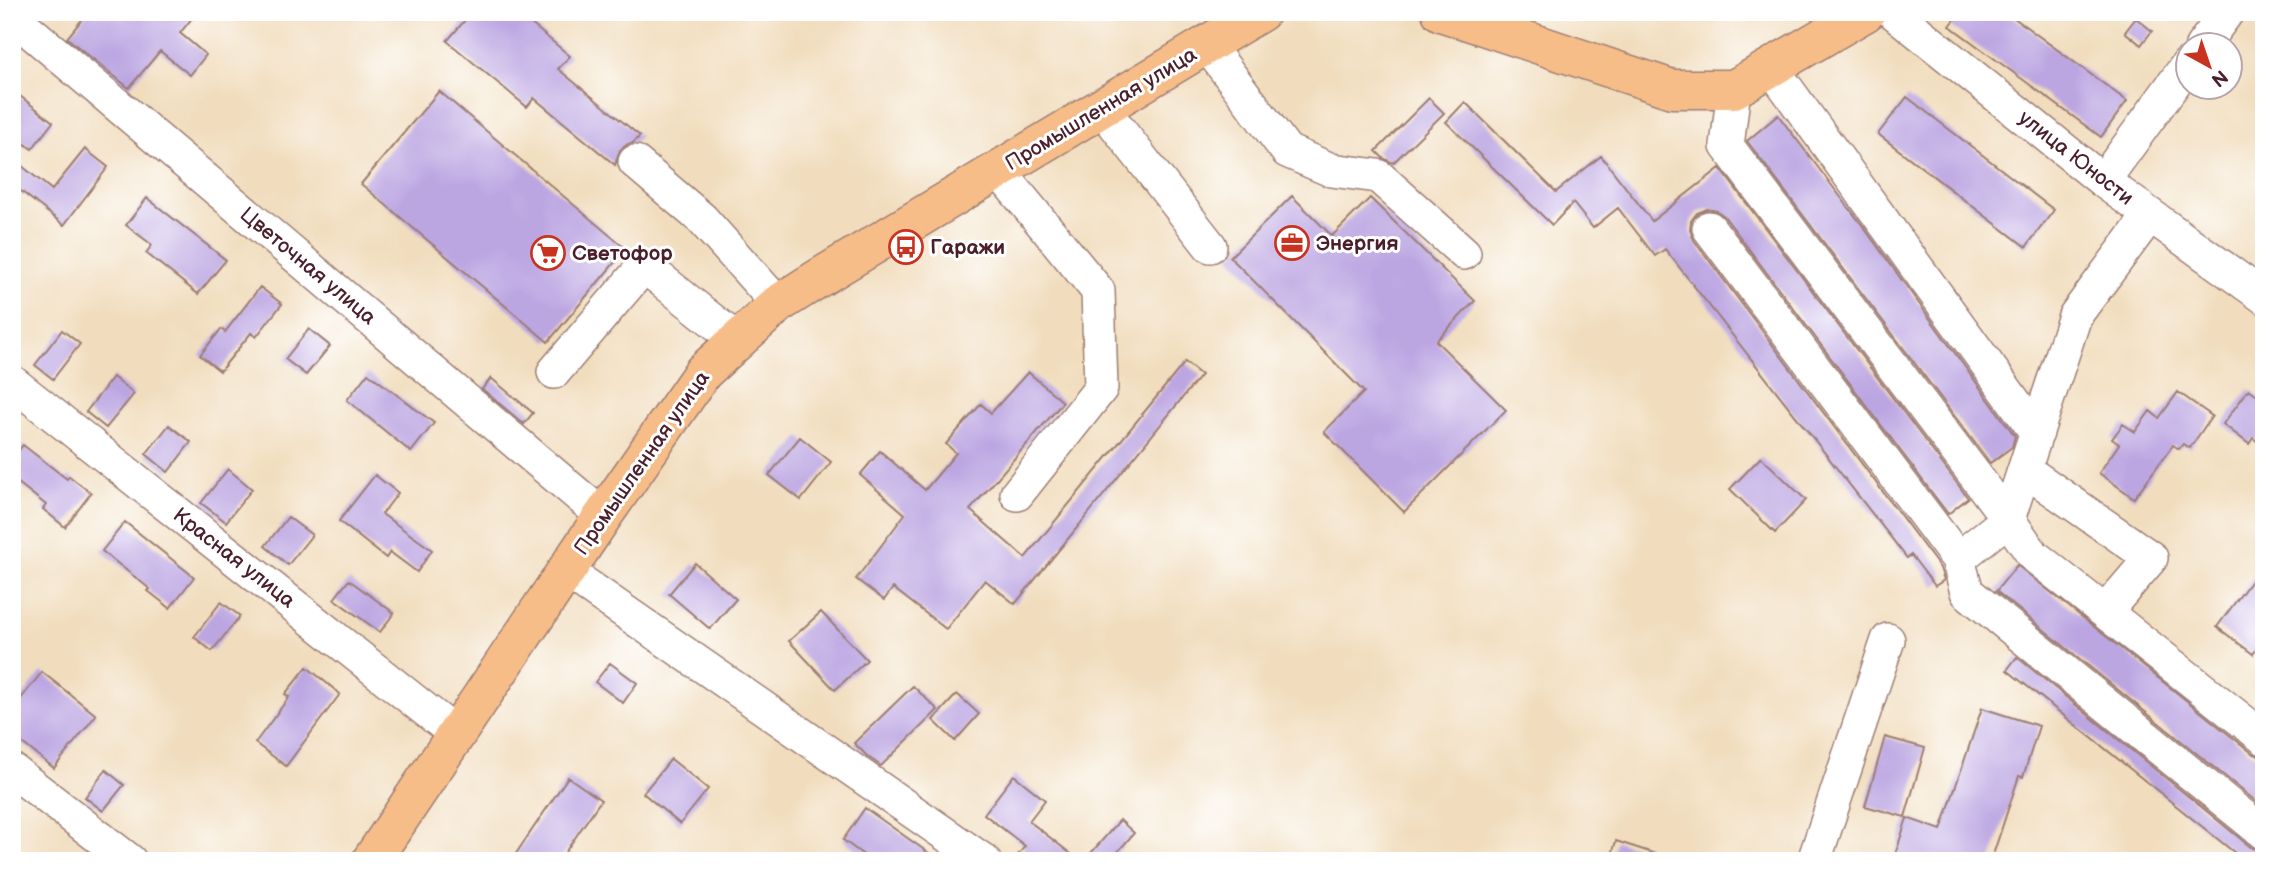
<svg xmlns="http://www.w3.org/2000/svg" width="2276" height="873" font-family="'Balsamiq Sans',sans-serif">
	<rect width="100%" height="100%" fill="#fff"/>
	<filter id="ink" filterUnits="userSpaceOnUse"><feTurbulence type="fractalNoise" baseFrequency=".0143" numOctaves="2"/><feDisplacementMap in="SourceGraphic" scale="14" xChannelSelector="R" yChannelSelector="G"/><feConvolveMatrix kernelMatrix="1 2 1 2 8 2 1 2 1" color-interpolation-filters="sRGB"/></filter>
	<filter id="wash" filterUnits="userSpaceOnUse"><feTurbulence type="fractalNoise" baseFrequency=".00686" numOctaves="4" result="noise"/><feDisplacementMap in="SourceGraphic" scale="28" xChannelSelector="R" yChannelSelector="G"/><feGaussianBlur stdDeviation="1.57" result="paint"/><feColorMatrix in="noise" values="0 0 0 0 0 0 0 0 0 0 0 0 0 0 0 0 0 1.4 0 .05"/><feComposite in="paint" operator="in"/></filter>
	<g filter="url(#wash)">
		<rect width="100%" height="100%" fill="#f1ddbd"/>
		<g id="blocks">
			<!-- building -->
			<path fill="#bca6e2" d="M88,12H197L180,33L206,55L190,75L160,51L129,88L67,38Z
				M472,12H517L570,56L558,69L640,136L633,143L628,144L620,150L615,165L534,98L527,107L447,41Z
				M1961,12H2006L2127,101L2101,137L1950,26Z
				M2136,18L2152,31L2141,45L2125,32Z
				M439,91L626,249L548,342L361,184Z
				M20,96L53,122L32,149L12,134V106Z
				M1907,97L2054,210L2026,247L1878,134Z
				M1429,98L1444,113L1393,163L1383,158L1376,151Z
				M1465,102L1556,192L1601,156L1652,221L1720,168L1968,498L1948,514L1724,216L1717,211L1707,209L1697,213L1691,221L1690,230L1694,240L1940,568L1944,580L1935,586L1911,555L1907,558L1665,249L1655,256L1618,208L1593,228L1573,203L1552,225L1446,122Z
				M1778,115L1862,225L2015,436L2012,447L1990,463L1747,141Z
				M85,149L108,167L64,225L12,184V158L52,190Z
				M1292,196L1332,236L1370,198L1475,301L1436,341L1506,410L1404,512L1324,432L1364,392L1230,257Z
				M147,198L226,260L198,294L146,253L152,245L126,225Z
				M260,287L282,304L256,337L251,333L220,371L200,355L221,329L225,332Z
				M309,329L330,346L306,375L285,359Z
				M62,330L80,344L53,379L35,365Z
				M1185,362L1201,375L1015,604L985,580L946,629L893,588L884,600L856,579L905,514L860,475L880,451L925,490L956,453L946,444L981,404L991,413L1028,372L1063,402L970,510L1025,558Z
				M368,373L434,423L411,452L347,400Z
				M113,377L134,394L106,428L86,412Z
				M491,378L533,413L524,424L482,389Z
				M2249,389L2264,400V447L2253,438L2249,444L2223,424Z
				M2178,392L2212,416L2190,448L2183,444L2179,449L2173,445L2134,498L2099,473L2119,444L2112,439L2123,424L2135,432L2150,411L2159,418Z
				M169,425L191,442L168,472L146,454Z
				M800,437L831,462L801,500L769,475Z
				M23,445L67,479L69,476L91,493L65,527L43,509L46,505L12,478V459Z
				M1761,457L1806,500L1775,533L1730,489Z
				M228,469L252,489L226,522L201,503Z
				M375,475L398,493L382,514L432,550L417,572L390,552L386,558L339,521Z
				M288,517L312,535L288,565L265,546Z
				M125,522L194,577L170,608L148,591L150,589L102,551Z
				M695,563L736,599L710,629L669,594Z
				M2264,563V639L2253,654L2217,627Z
				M2017,565L2252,753L2264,758V808L1996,591Z
				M349,580L394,613L380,632L334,599Z
				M221,602L240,616L212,651L194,637Z
				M821,612L867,660L835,690L789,641Z
				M2017,657L2252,848L2264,852V861H2245L2007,670Z
				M610,663L637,683L623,703L595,682Z
				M307,667L340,694L286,766L255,743L289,697L285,694Z
				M42,672L96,715L54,768L12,735V695L19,701Z
				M913,686L938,710L881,766L868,757L854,743Z
				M957,694L979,714L955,741L933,720Z
				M1982,708L2039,726L2023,777L2019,776L1991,861H1893L1907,818L1941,830Z
				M1885,737L1925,748L1905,817L1865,806Z
				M671,759L708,789L680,824L643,793Z
				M106,770L124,785L103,811L85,797Z
				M1014,775L1045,800L1029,821L1080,861H1013L1025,846L984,814Z
				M568,777L601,800L559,861H511Z
				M865,808L940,861H872L843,840Z
				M1120,820L1134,833L1110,861H1084Z
				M1616,841L1665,857L1664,861H1610Z"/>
		</g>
	</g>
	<g filter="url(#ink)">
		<use href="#blocks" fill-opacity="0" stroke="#9e7e74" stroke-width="2"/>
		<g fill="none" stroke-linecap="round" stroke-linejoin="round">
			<!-- minor casing -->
			<g stroke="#9e7e74" stroke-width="36">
				<path id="minor" d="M1893,12L2103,181L2264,297
					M12,16L603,516
					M1207,45L1287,151L1331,170L1378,176L1464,253
					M2202,46L2227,12
					M1771,67L2037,433
					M1734,89L1727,146L2008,519L2033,555L2264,738
					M1102,108L1210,246
					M635,162L702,219L778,304
					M999,171L1098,291L1101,388L1017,494
					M2103,181L2188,64
					M1709,228L1958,559L1967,592L2264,833
					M554,372L644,266L737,340
					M12,382L456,734
					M2025,470L2151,558L2105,612
					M1958,559L2008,519L2075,316L2150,215
					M566,571L984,861
					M12,770L130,861
					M1814,861L1888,640"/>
			</g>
			<!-- major casing -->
			<g stroke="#9e7e74" stroke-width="41">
				<path id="major" d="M1441,12L1672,89H1734L1866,12
					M371,861L603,516L703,372L778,304L819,278L1261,12"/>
			</g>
			<!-- minor -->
			<use href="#minor" stroke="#fff" stroke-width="33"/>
			<!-- major -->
			<use href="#major" stroke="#f7bd88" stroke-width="38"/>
		</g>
	</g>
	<!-- icons -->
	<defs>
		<g id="office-ring" transform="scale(1.75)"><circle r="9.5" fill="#fff" stroke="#c8321e" stroke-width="1.5"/><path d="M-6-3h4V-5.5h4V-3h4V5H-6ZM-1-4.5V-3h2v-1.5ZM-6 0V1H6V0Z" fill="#c8321e"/></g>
		<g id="bus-ring" transform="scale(1.75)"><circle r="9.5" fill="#fff" stroke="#c8321e" stroke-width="1.5"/><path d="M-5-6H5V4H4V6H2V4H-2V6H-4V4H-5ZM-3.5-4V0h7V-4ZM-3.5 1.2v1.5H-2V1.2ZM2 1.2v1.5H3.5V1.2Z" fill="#c8321e"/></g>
		<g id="supermarket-ring" transform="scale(1.75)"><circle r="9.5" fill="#fff" stroke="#c8321e" stroke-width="1.5"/><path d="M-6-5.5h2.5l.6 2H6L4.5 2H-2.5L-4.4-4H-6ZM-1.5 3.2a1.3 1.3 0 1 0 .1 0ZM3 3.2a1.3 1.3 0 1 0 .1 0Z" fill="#c8321e"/></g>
	</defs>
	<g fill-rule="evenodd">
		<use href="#office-ring" x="1292" y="243"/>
		<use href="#bus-ring" x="906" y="247"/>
		<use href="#supermarket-ring" x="548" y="253"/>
	</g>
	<g text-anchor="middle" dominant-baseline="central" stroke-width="6" stroke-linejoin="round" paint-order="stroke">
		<!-- street labels -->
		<g font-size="21" fill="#4a1f2b" stroke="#fff">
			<text transform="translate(1101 109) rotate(-31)">Промышленная улица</text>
			<text transform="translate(2076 158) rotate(38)">улица Юности</text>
			<text transform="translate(308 266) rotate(40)">Цветочная улица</text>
			<text transform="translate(642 463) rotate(-55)">Промышленная улица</text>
			<text transform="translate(234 558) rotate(38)">Красная улица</text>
		</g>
		<!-- poi labels -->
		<g font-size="21" font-weight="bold" fill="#4a1f2b" stroke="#fff" text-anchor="start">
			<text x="1316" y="243">Энергия</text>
			<text x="930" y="247">Гаражи</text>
			<text x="572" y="253">Светофор</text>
		</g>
	</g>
	<!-- margin -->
	<rect width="2276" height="873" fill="none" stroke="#fff" stroke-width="42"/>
	<!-- north arrow -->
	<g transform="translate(2209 66) rotate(140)"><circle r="33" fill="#ffffff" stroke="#b7a5aa" stroke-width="2"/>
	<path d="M0-5L12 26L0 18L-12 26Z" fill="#c8321e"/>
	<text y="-10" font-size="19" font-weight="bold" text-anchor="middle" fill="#4a1f2b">N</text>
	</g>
</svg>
